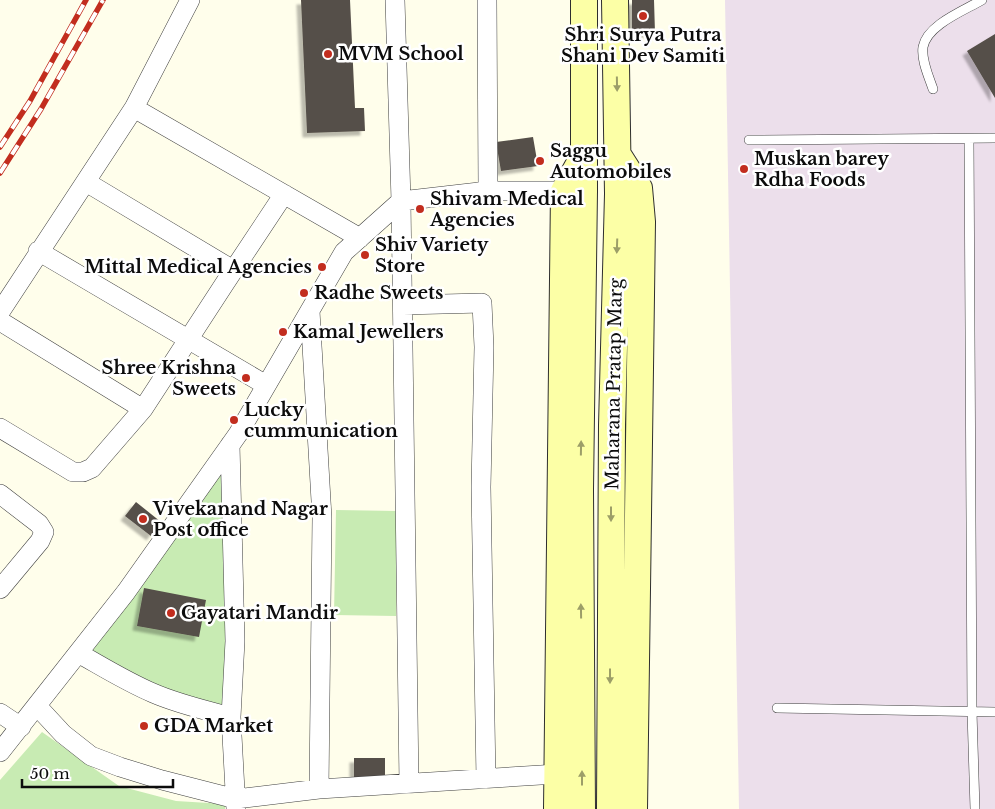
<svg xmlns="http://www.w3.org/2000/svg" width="995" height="809" font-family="'Libre Baskerville',serif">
	<defs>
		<filter id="shadow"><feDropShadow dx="-4.5" dy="4.5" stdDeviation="1" flood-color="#0004"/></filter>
	</defs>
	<rect width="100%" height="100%" fill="#fffeeb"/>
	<!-- industrial -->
	<path fill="#ecdfeb" d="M725,0H995V809H739Z"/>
	<!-- green -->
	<path fill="#c8ebb3" d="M230,445L231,717L78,653Z
		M336,510L397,511L396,616L334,615Z
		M42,732L119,786L176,801L225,804V809H0V780Z"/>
	<!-- building -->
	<path fill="#554f48" filter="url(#shadow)" d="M301,0H350L355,108H364L365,131L307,133Z
		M632,0H654L655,33H632Z
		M995,34V98L967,51Z
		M533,137L538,166L501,171L496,142Z
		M136,502L161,522L151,536L125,516Z
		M144,588L206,600L199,637L137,626Z
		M354,758H385V780L354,779Z"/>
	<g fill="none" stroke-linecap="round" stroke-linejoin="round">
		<!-- lane casing -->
		<g stroke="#3f3f3f" stroke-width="10">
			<path id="lane" d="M933,89C929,77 921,60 923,47C927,25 963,11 982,0
				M969,139L972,712L975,809
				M749,140L995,138
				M777,708L995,712"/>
		</g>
		<!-- street casing -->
		<g stroke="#3f3f3f" stroke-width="20">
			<path id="street" d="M395,0L401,201L409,784
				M487,0L488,191
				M134,108L360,238
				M86,182L233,270
				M38,251L266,385
				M403,305L482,303L484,347L481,487L486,779
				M310,311L322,518L319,789
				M0,312L134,108L190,0
				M0,321L143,409
				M0,428L73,472H83L92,468L143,409L225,283L284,194
				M230,445L235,641L231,717L236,809
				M0,494L39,524L44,532L40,541L0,589
				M78,653C103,667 127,682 153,693C178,704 205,710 231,717
				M37,706L63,734L91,756L120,767L162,780L236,799L319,789L557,774
				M0,713L21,727
				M0,752L126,592L238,434L344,252L401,201L488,191H564"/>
		</g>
		<!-- secondary casing -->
		<g stroke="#2e2e2e" stroke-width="28">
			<path id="secondary" d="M618,155L639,188L642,222L634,809
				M557,809L564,191L583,157
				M582,809L580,490L584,191V0
				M610,809L612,425L618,194L615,0"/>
		</g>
		<!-- lane -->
		<use href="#lane" stroke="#fff" stroke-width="9"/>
		<!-- street -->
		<use href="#street" stroke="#fff" stroke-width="19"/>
		<!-- secondary -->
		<use href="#secondary" stroke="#fcffa6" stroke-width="26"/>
		<!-- rail casing -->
		<g stroke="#c22d1e" stroke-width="5.5">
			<path id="rail" d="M0,147L30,101L86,0
				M0,173L41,109L103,0"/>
		</g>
		<!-- rail -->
		<use href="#rail" stroke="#fff" stroke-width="4" stroke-dasharray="11" stroke-linecap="butt"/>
	</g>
	<!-- one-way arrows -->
	<defs><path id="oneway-solid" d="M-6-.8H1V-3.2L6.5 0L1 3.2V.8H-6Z" transform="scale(1.25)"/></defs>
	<g fill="#9c9e68">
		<use href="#oneway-solid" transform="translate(617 84) rotate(89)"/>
		<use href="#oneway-solid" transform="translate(617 246) rotate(92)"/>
		<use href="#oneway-solid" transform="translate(581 448) rotate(-89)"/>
		<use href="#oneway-solid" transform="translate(611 514) rotate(90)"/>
		<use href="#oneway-solid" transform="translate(581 611) rotate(-91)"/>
		<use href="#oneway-solid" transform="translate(610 676) rotate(90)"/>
		<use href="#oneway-solid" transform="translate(582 778) rotate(-90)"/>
	</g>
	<!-- markers -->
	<g fill="#c22d1e" stroke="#fff" stroke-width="2">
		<circle cx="643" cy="16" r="5"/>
		<circle cx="328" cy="54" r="5"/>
		<circle cx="540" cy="161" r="5"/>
		<circle cx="744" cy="169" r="5"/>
		<circle cx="420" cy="209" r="5"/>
		<circle cx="365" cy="255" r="5"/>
		<circle cx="322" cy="267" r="5"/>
		<circle cx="304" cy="293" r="5"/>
		<circle cx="283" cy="332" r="5"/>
		<circle cx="246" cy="378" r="5"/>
		<circle cx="234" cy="420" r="5"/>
		<circle cx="143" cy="519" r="5"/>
		<circle cx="171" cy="613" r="5"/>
		<circle cx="144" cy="726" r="5"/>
	</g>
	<g text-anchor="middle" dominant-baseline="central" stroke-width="5" stroke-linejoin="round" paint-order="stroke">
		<!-- poi labels -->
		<g font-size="18" font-weight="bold" fill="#0c0c0c" stroke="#fff" text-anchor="start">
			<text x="643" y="35" text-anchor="middle">Shri Surya Putra<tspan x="643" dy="21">Shani Dev Samiti</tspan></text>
			<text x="338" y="54">MVM School</text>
			<text x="550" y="151">Saggu<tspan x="550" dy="21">Automobiles</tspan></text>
			<text x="754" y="159">Muskan barey<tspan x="754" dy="21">Rdha Foods</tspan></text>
			<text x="430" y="199">Shivam Medical<tspan x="430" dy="21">Agencies</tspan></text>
			<text x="375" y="245">Shiv Variety<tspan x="375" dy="21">Store</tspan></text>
			<text x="312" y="267" text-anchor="end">Mittal Medical Agencies</text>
			<text x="314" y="293">Radhe Sweets</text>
			<text x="293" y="332">Kamal Jewellers</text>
			<text x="236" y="368" text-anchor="end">Shree Krishna<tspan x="236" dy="21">Sweets</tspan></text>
			<text x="244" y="410">Lucky<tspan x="244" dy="21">cummunication</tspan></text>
			<text x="153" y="509">Vivekanand Nagar<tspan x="153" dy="21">Post office</tspan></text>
			<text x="181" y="613">Gayatari Mandir</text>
			<text x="154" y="726">GDA Market</text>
		</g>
		<!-- street labels -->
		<g font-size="18" fill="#0c0c0c" stroke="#fff">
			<text transform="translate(614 384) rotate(-89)">Maharana Pratap Marg</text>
		</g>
	</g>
	<!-- scale -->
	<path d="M22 779v8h151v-8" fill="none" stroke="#0c0c0c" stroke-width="2.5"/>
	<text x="30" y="779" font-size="15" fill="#0c0c0c" stroke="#ffffff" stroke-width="4" paint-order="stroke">50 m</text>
</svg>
